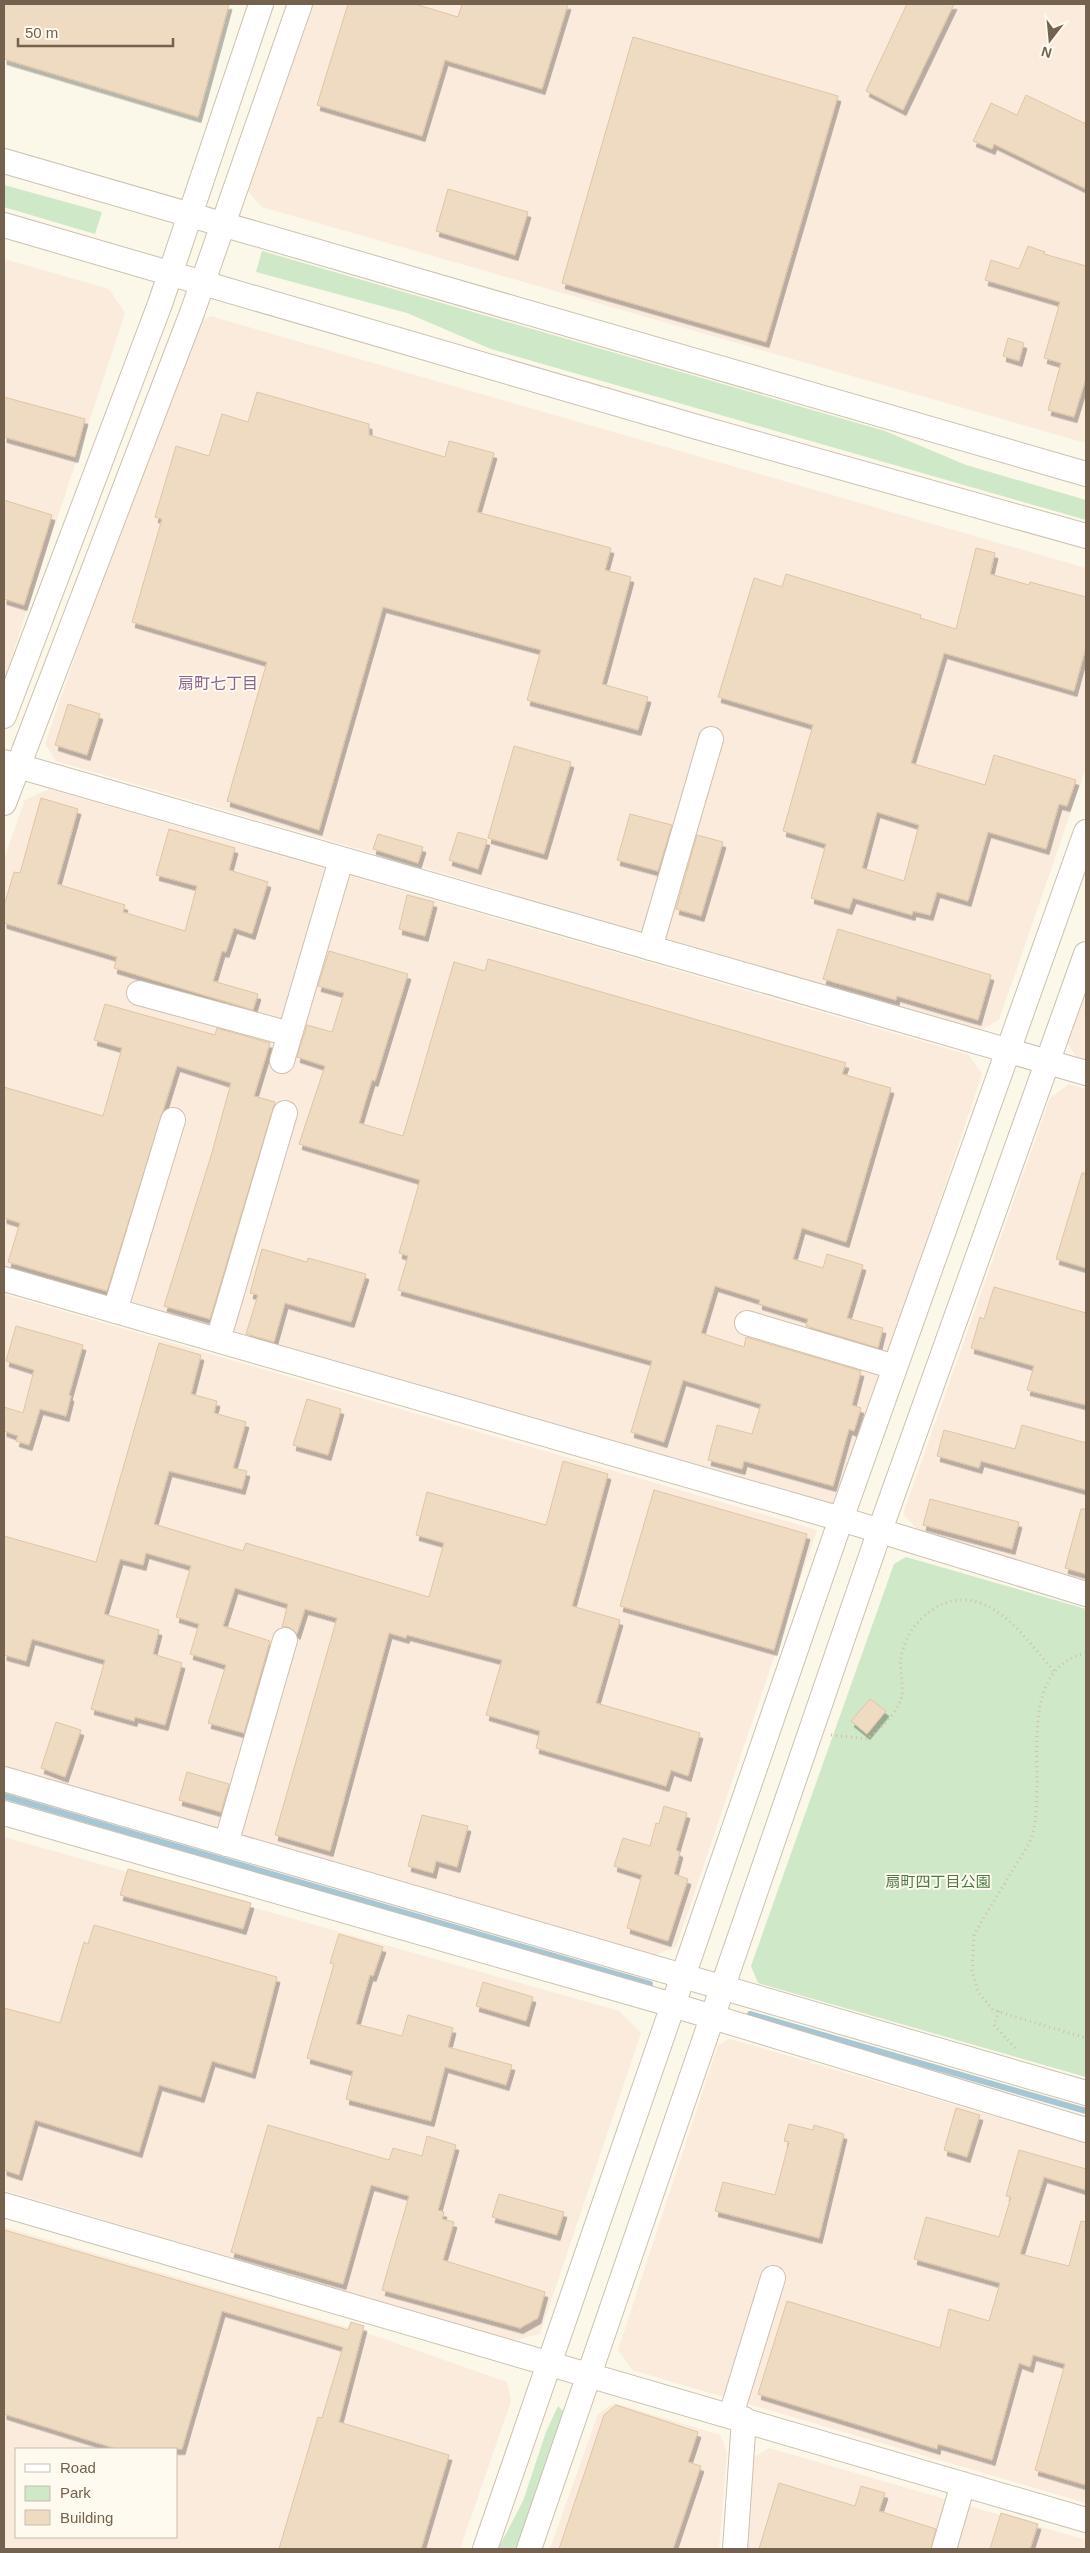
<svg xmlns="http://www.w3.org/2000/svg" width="1090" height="2553" font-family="Arial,'Noto Sans JP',sans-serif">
	<defs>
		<filter id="shadow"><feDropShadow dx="3" dy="5.5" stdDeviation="0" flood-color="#0004"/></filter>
	</defs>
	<rect width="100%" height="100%" fill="#fbf7e9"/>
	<!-- commercial -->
	<path fill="#fbebdd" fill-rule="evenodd" d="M303,4H1086V443L262,207L240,182Z
		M4,259L109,289L125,313L4,680Z
		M210,316L1086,568V768L999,1020L981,1030L56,761L45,744L187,332Z
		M49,789L969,1055L982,1074L839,1505L4,1268V859L25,800Z
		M1086,986V1061L1077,1059L1066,1040Z
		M1069,1084L1086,1089V1580L920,1532L903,1514L1050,1098Z
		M4,1294L817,1530L676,1947L655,1955L4,1768Z
		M4,1837L619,2011L641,2033L540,2334L511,2341L4,2190Z
		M730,2039L1086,2143V2503L632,2370L618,2350L718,2045Z
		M4,2227L367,2333L507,2382L511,2401L460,2549H4ZM16,2449H176V2537H16Z
		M614,2403L720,2435L727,2452L719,2549H550L598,2414Z
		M769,2448L1086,2540V2549H745L753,2458Z"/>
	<!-- green -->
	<path fill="#cfe8c7" d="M4,185L102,212L95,234L4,207Z
		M262,251L885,431L966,465L1086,500V520L491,349L407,313L256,272Z
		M906,1557L1086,1609V2077L758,1983L751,1966L894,1564Z
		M558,2406L565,2413L518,2549H498L523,2501L546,2432Z"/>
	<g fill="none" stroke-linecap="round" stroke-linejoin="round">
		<!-- stream -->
		<path stroke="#a5c6d5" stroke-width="6" d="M4,1796L650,1984
			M750,2014L1086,2111"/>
	</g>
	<!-- building -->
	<path fill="#efdbc2" stroke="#e1c4a3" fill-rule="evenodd" filter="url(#shadow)" d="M4,4H229L198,117L4,59Z
		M348,4H415L458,17L462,4H568L542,89L445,60L422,136L317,105Z
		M907,4H954L903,110L866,91Z
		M633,37L838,96L766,342L562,283Z
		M1026,95L1086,124V189L994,144L992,149L973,141L991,103L1017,115Z
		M448,189L528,212L515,255L436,231Z
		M1028,246L1045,252L1044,254L1086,266V378L1074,417L1048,410L1061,363L1044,358L1060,302L985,280L991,260L1019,269Z
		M1008,338L1024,343L1019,361L1003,356Z
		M257,392L369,424V435L445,457L449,441L494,453L477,512L611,548L605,570L631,577L602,684L648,697L638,730L527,700L541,650L383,607L319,830L227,801L267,662L132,622L162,519L155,517L176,446L209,456L222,414L248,422Z
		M4,397L85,419L75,457L4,437Z
		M4,500L52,515L24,605L4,599Z
		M976,548L995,553L990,574L1029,585L1030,582L1086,597V647L1074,691L944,653L911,763L985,785L994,755L1076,780L1067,806L1059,804L1046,849L988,832L968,901L937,892L930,915L913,911L912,915L853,898L849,909L811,898L826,844L783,831L813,725L718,697L754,578L782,587L786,574L921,615L920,618L956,629ZM877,812L919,825L904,881L862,868Z
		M68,704L100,714L87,755L55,745Z
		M514,746L571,762L544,854L488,838Z
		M41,798L78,809L57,884L125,905L123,912L185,931L197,886L156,875L169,829L235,848L229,870L268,882L252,934L234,928L226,952L222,951L213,981L258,994L253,1010L114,968L117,957L4,923V906L14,872L20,873Z
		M630,814L672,825L658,871L617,860Z
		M458,832L487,840L478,869L449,860Z
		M378,834L423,847L418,863L373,849Z
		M697,835L723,842L701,916L676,909Z
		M407,895L434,902L425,936L399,929Z
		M838,929L991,975L978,1020L897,996L896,1000L823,979Z
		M329,951L408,974L375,1081L372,1080L359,1123L403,1136L454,962L485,971L488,959L846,1063L842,1074L891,1088L846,1242L802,1228L793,1259L823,1268L827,1254L863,1265L847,1318L883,1328L878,1348L806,1326L808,1319L759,1304L760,1300L715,1286L701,1333L744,1347L746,1337L861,1371L852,1405L861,1408L854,1431L849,1429L833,1486L744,1461L742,1469L708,1460L717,1425L752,1434L761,1404L683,1380L664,1442L631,1432L652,1361L398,1290L408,1256L399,1253L420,1180L299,1144L325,1066L297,1057L307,1025L332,1032L344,993L318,986Z
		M105,1004L215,1035L217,1028L270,1043L254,1096L275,1102L210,1319L164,1306L211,1156L231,1083L177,1066L107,1291L8,1262L20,1223L4,1218V1087L103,1116L122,1048L94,1040Z
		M1082,1173H1086V1268L1056,1259Z
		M262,1249L307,1262L308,1258L366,1274L351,1322L285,1303L274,1342L246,1334L258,1295L250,1293Z
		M994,1287L1086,1313V1405L1027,1390L1034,1366L971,1348L980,1317L984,1319Z
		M16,1326L83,1345L69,1395L71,1396L66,1416L40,1409L29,1445L16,1441L18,1436L4,1431V1407L23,1413L34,1370L6,1361Z
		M159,1343L201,1355L191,1394L217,1401L214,1413L246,1422L233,1468L247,1471L242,1489L169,1471L154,1524L243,1551L246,1543L429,1597L444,1543L416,1535L427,1492L546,1525L563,1461L608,1474L572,1606L620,1620L596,1703L700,1733L688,1776L671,1770L666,1786L536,1748L540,1731L486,1715L502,1660L407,1635L406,1638L389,1633L330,1851L275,1835L337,1618L305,1609L297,1634L289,1627H282L288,1604L235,1588L223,1626L270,1641L244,1733L208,1723L226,1665L190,1654L199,1624L176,1617L191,1566L146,1553L143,1565L120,1559L104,1614L159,1630L153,1654L182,1663L165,1725L135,1717L134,1721L91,1709L105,1660L32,1639L26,1661L4,1655V1536L96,1562Z
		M307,1399L341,1409L328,1455L293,1445Z
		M1022,1425L1086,1443V1490L981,1461L979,1468L937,1456L944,1430L1015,1449Z
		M654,1490L807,1534L774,1650L620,1606Z
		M930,1499L1019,1522L1012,1549L923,1525Z
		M1081,1509H1086V1574L1065,1568Z
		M870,1699L886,1711L867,1734L851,1721Z
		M56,1722L81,1730L65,1777L41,1768Z
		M187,1772L229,1784L221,1812L179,1800Z
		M664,1806L687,1813L676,1850L680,1852L674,1874L688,1879L668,1941L627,1928L642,1875L614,1866L623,1838L650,1846L656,1823L659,1824Z
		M422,1815L468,1826L457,1867L436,1861L433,1873L408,1866Z
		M128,1869L251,1903L243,1929L120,1895Z
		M94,1925L277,1977L252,2073L212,2061L201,2097L159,2085L139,2152L35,2120L19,2175L4,2170V2008L60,2023L84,1942L88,1944Z
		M339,1934L383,1947L373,1976L370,1975L356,2024L402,2036L408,2015L453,2028L448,2047L512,2065L506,2085L445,2067L431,2121L346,2099L353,2071L307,2058L334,1964L330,1963Z
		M483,1982L533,1997L526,2021L476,2006Z
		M956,2108L980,2115L967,2157L944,2150Z
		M789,2124L813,2130L814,2125L844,2134L819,2238L715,2211L723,2182L775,2195L789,2142L784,2141Z
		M268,2125L389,2160L393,2148L422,2156L427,2136L456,2145L438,2210L444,2212L442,2219L454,2222L443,2260L545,2292L538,2318L520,2328L382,2290L409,2196L371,2185L343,2284L231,2252Z
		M1019,2150L1086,2169V2190L1044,2177L1020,2254L1069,2266L1081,2221L1086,2222V2485L1035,2470L1065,2364L1033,2355L1030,2367L1019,2363L992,2460L938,2444L937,2449L758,2394L787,2301L940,2348L949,2309L989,2321L1000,2283L914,2259L926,2217L999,2237L1011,2197L1006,2196Z
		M499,2194L564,2212L557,2235L492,2217Z
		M4,2230L348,2330L351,2322L364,2326L339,2422L449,2455L421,2549H279L318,2417L322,2418L343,2347L222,2311L182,2449H117L4,2414Z
		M616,2405L698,2432L688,2462L701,2466L673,2549H559L604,2415Z
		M779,2483L855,2506L861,2486L885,2493L879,2511L936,2529L931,2549H759Z
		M1001,2513L1038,2524L1030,2549H990Z"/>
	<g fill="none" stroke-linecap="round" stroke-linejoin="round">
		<!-- minor casing -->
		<g stroke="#cdc1af" stroke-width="26">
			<path id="minor" d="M4,161L1086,474
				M4,225L697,427L1086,536
				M4,716L160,304L261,4
				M4,762L1086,1073
				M4,803L192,313L300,4
				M650,948L711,739
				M139,993L290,1034
				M282,1061L341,860
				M4,1279L841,1519L1086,1594
				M115,1311L173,1120
				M747,1323L895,1367
				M218,1340L285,1113
				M4,1779L1086,2093
				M4,1813L673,2005L1086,2130
				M226,1844L285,1640
				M4,2205L1086,2520
				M731,2415L773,2278
				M485,2549L841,1519L1086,832
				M529,2549L879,1533L1086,954
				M735,2549L744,2419
				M944,2549L963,2484"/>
		</g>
		<!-- path -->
		<path stroke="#d4bfa5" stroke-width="3" stroke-dasharray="1 4" stroke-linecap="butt" d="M1086,1653C1010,1671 1050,1784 1031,1839C1027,1849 1020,1857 1015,1866C1002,1889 987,1911 974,1935L972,1971L978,1992L993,2010L1086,2038
			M831,1735L867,1739C880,1729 899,1712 902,1695C904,1681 897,1666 903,1649C908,1632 919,1618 935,1608C986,1578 1025,1638 1054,1671
			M999,2011L994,2025L1016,2049"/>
		<!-- minor -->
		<use href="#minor" stroke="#fff" stroke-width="24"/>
	</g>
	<g text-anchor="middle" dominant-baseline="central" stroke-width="4" stroke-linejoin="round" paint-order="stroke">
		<!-- park labels -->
		<g font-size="15" fill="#4d7946" stroke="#fefaef">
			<text x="938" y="1881">扇町四丁目公園</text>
		</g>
		<!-- neighbourhood labels -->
		<g font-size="16" fill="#896690" stroke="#fefaef">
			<text x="218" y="683">扇町七丁目</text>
		</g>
	</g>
	<!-- border -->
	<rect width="1090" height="2553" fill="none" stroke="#74624e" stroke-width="10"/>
	<!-- legend -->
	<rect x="15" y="2448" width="162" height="90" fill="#fefaef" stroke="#c7bdaf"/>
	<rect x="25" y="2464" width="25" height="8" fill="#ffffff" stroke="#c7bdaf"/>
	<text x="60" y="2473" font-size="15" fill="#74624e">Road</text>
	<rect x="25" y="2486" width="25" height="15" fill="#cfe8c7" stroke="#c7bdaf"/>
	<text x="60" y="2498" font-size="15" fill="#74624e">Park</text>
	<rect x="25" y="2510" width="25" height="15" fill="#efdbc2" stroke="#c7bdaf"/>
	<text x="60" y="2523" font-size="15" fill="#74624e">Building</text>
	<!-- north arrow -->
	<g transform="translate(1050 40) rotate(196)" stroke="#fefaef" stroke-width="4" paint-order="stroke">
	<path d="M0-4L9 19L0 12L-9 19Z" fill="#74624e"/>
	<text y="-8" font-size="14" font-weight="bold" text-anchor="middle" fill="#74624e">N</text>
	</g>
	<!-- scale -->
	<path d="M18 38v8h155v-8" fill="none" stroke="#74624e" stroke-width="2.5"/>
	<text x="25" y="38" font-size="15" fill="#74624e" stroke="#fefaef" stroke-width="4" paint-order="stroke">50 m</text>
</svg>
